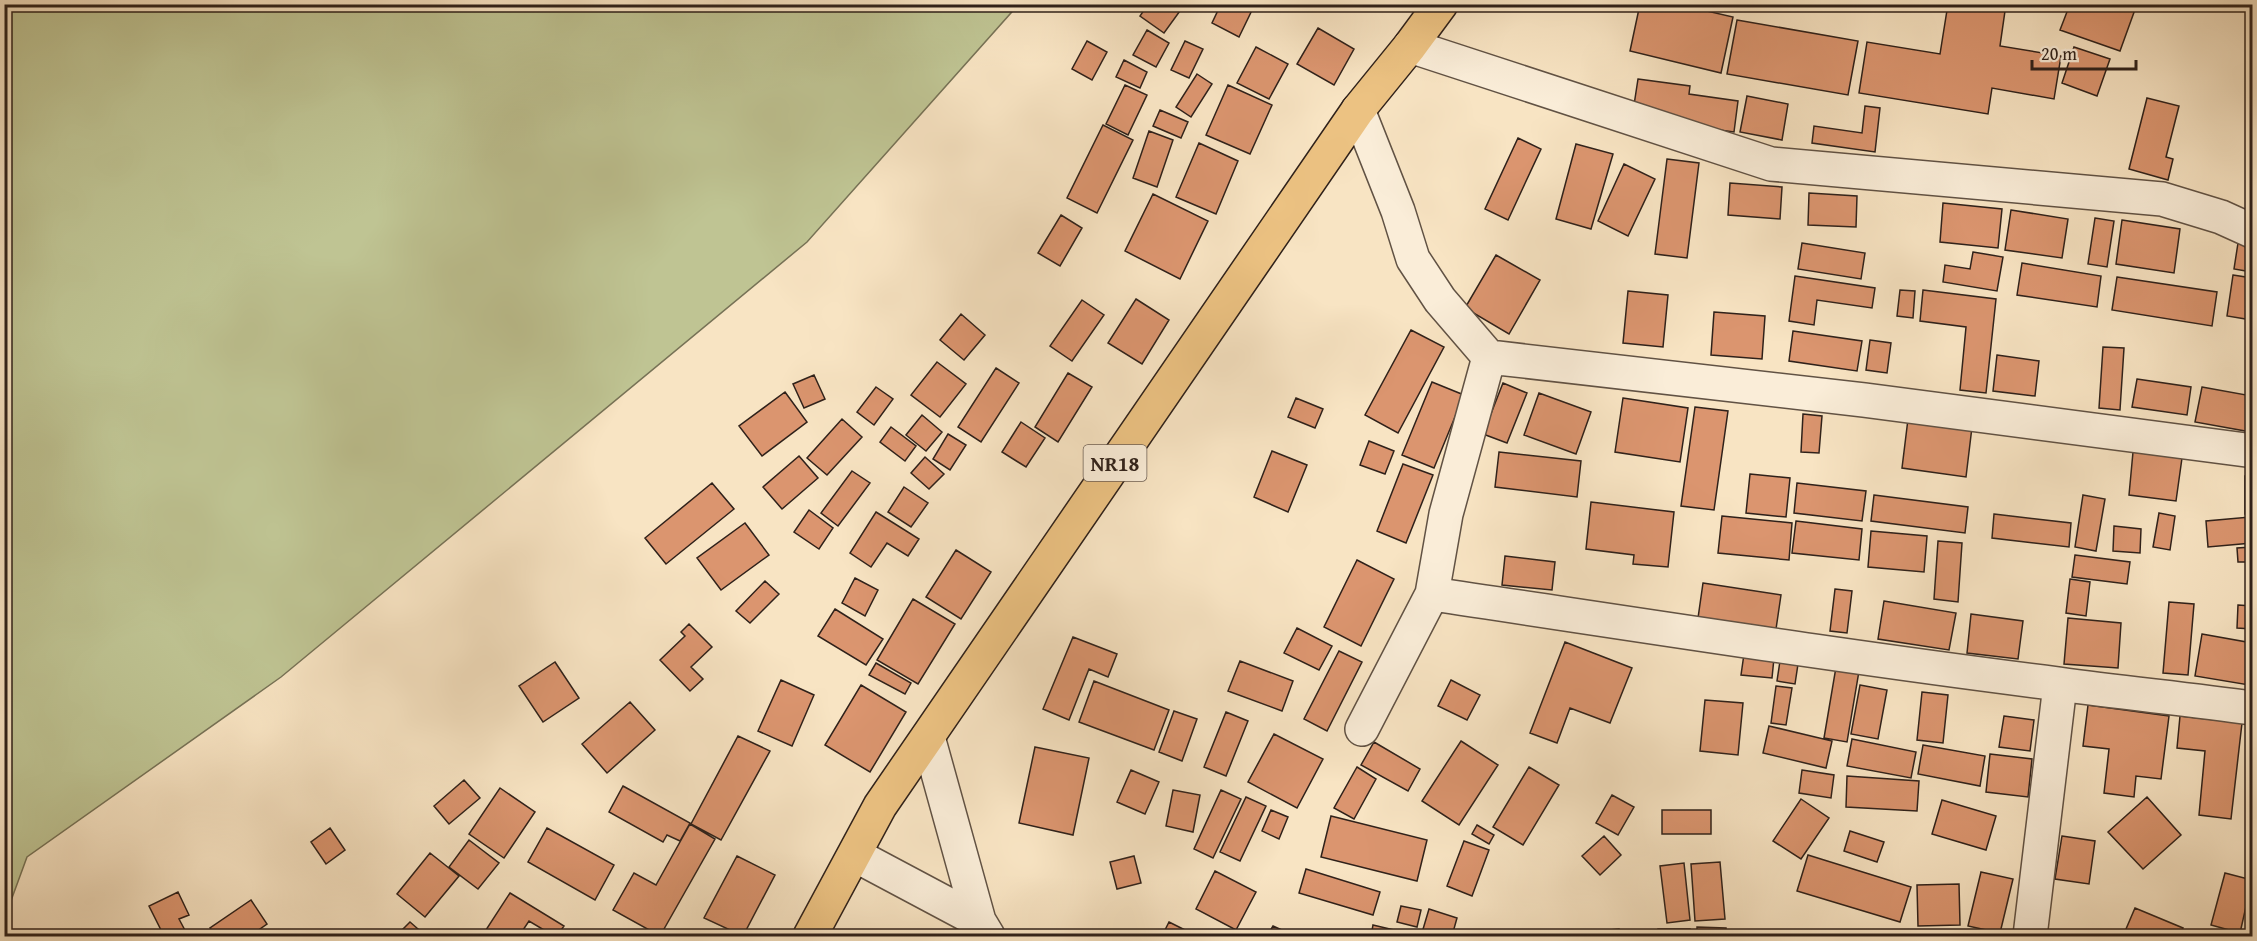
<svg xmlns="http://www.w3.org/2000/svg" width="2257" height="941" font-family="'Gentium Book Plus',serif">
	<rect width="100%" height="100%" fill="#f8e4c3"/>
	<filter id="stains"><feTurbulence type="fractalNoise" baseFrequency=".00333" numOctaves="4"/><feColorMatrix values="0 0 0 0 .2 0 0 0 0 .09 0 0 0 0 .02 0 0 0 .5 -.17"/></filter>
	<radialGradient id="worn" r=".72"><stop offset=".6" stop-color="#630" stop-opacity="0"/><stop offset="1" stop-color="#630" stop-opacity=".3"/></radialGradient>
	<!-- green -->
	<path fill="#bfc493" stroke="#777256" stroke-width="1.5" d="M5,4H1018V5L807,242L281,677L27,857L5,917Z"/>
	<!-- building -->
	<path fill="#db956f" stroke="#2f211a" stroke-width="1.5" d="M1148,4H1185L1164,33L1140,16Z
		M1221,4H1255L1239,37L1212,23Z
		M1640,4H1699L1698,9L1733,17L1721,73L1630,51Z
		M1948,4H2006L2000,46L2061,56L2054,99L1992,88L1988,114L1859,93L1867,42L1940,54Z
		M2070,4L2088,6V4H2137L2120,51L2060,30Z
		M1737,20L1858,41L1848,95L1727,74Z
		M1318,28L1354,49L1334,85L1297,64Z
		M1147,30L1169,43L1156,67L1133,55Z
		M1087,41L1107,52L1092,80L1072,69Z
		M1185,41L1203,49L1189,78L1171,70Z
		M1256,47L1288,64L1269,99L1237,83Z
		M2074,47L2110,59L2097,96L2062,83Z
		M1124,60L1147,72L1140,88L1116,77Z
		M1197,74L1212,84L1191,117L1176,107Z
		M1638,79L1690,86L1689,94L1738,101L1734,132L1632,118Z
		M1125,85L1147,95L1128,135L1106,124Z
		M1228,85L1272,105L1250,154L1206,135Z
		M1747,96L1788,104L1782,140L1740,132Z
		M2147,98L2179,106L2166,157L2173,159L2168,180L2129,169Z
		M1865,106L1880,108L1875,152L1812,143L1814,126L1862,133Z
		M1160,110L1188,122L1181,138L1153,126Z
		M1103,125L1133,140L1097,213L1067,198Z
		M1149,131L1173,140L1157,187L1133,178Z
		M1518,138L1541,149L1508,220L1485,209Z
		M1199,143L1238,161L1216,214L1176,197Z
		M1576,144L1613,154L1591,229L1556,219Z
		M1667,159L1699,163L1687,258L1655,254Z
		M1624,164L1655,179L1628,236L1598,221Z
		M1730,183L1782,187L1780,219L1728,215Z
		M1809,193L1857,196L1856,227L1808,225Z
		M1153,194L1208,221L1180,279L1125,251Z
		M1943,203L2002,209L1998,248L1940,242Z
		M2011,210L2068,219L2062,258L2005,250Z
		M1061,215L1082,228L1060,266L1038,253Z
		M2095,218L2114,221L2107,267L2088,264Z
		M2122,220L2180,229L2174,273L2116,264Z
		M1802,243L1865,253L1861,279L1798,269Z
		M2238,243L2252,245V272L2234,269Z
		M1973,252L2003,257L1997,291L1943,282L1945,265L1970,269Z
		M1496,255L1540,280L1509,334L1465,308Z
		M2022,263L2101,276L2097,307L2017,295Z
		M2233,275L2252,278V320L2227,316Z
		M1795,276L1875,288L1872,308L1817,300L1814,325L1789,321Z
		M2117,277L2217,292L2212,326L2112,310Z
		M1900,290L1915,291L1913,318L1897,316Z
		M1923,290L1996,299L1986,393L1960,390L1966,327L1920,321Z
		M1628,291L1668,295L1663,347L1623,343Z
		M1136,299L1169,320L1142,364L1108,343Z
		M1082,300L1104,315L1072,361L1050,346Z
		M1714,312L1765,316L1762,359L1711,355Z
		M961,314L985,335L964,360L940,340Z
		M1411,330L1444,347L1398,433L1365,415Z
		M1793,331L1862,341L1857,371L1789,361Z
		M1870,340L1891,343L1887,373L1866,370Z
		M2103,347L2124,348L2120,410L2099,408Z
		M1997,355L2039,361L2035,396L1993,391Z
		M937,362L966,384L940,417L911,395Z
		M996,368L1019,383L981,442L958,427Z
		M1068,373L1092,387L1058,442L1035,427Z
		M814,375L825,399L804,408L793,384Z
		M2137,379L2191,387L2187,415L2132,407Z
		M1432,382L1464,395L1434,468L1402,455Z
		M1503,383L1527,393L1507,443L1483,434Z
		M876,387L893,399L874,425L857,412Z
		M2202,387L2252,396L2251,432L2195,422Z
		M785,392L807,422L762,456L739,426Z
		M1539,393L1591,412L1576,454L1524,435Z
		M1296,398L1323,409L1315,428L1288,417Z
		M1623,398L1688,408L1680,462L1615,452Z
		M1695,407L1728,411L1714,510L1681,506Z
		M1803,414L1822,416L1819,453L1801,452Z
		M922,415L942,432L926,451L906,435Z
		M842,419L862,437L827,475L807,458Z
		M1908,419L1972,427L1966,477L1902,468Z
		M1021,422L1045,438L1026,467L1002,452Z
		M891,427L916,446L905,461L880,442Z
		M948,434L966,445L950,470L933,459Z
		M1369,441L1394,451L1385,474L1360,465Z
		M1272,451L1307,465L1288,512L1254,497Z
		M1499,452L1581,461L1577,497L1495,487Z
		M2133,452L2182,458L2176,501L2129,495Z
		M799,456L818,478L782,509L763,487Z
		M925,457L944,474L929,489L911,473Z
		M1403,464L1433,475L1406,543L1377,531Z
		M852,471L870,483L838,526L821,513Z
		M1750,474L1790,478L1786,517L1746,513Z
		M2245,476H2252V514H2245Z
		M712,483L734,509L666,564L645,538Z
		M1797,483L1866,491L1862,521L1794,513Z
		M904,487L928,503L911,527L888,512Z
		M1874,495L1968,507L1965,533L1871,521Z
		M2083,495L2105,499L2096,551L2075,547Z
		M1591,502L1674,512L1668,567L1633,564L1634,555L1586,549Z
		M809,510L833,528L819,549L794,532Z
		M876,512L919,539L908,556L887,543L871,567L850,553Z
		M2159,513L2175,516L2170,550L2153,547Z
		M1994,514L2071,523L2069,547L1992,538Z
		M1722,516L1792,523L1789,560L1718,553Z
		M2250,517L2252,543L2208,547L2206,521Z
		M1796,521L1862,529L1859,560L1792,553Z
		M745,523L769,555L721,590L697,558Z
		M2114,526L2141,529L2140,553L2113,551Z
		M1871,531L1927,536L1924,572L1868,567Z
		M1938,541L1962,543L1958,602L1934,599Z
		M2252,547V562H2238L2237,548Z
		M956,550L991,572L961,619L926,597Z
		M2075,555L2130,562L2127,584L2072,577Z
		M1505,556L1555,562L1552,590L1502,585Z
		M1357,560L1394,579L1361,646L1324,627Z
		M855,578L878,590L865,616L842,603Z
		M2070,579L2090,582L2086,616L2066,613Z
		M765,581L779,594L750,623L736,611Z
		M1703,583L1781,595L1776,629L1698,618Z
		M1835,589L1852,591L1847,633L1830,631Z
		M913,599L955,624L918,684L877,660Z
		M1884,601L1956,613L1949,650L1878,639Z
		M2169,602L2194,604L2188,675L2163,673Z
		M2238,605L2252,606V629L2237,628Z
		M835,609L883,639L866,665L818,636Z
		M1971,614L2023,621L2018,659L1967,653Z
		M2068,618L2121,623L2118,668L2064,664Z
		M689,624L712,647L691,667L703,679L690,691L660,660L685,636L681,632Z
		M1297,628L1332,646L1319,670L1284,653Z
		M2202,634L2252,643V663L2249,685L2195,676Z
		M1073,637L1117,654L1108,677L1089,669L1069,720L1043,709Z
		M1565,642L1632,668L1610,723L1570,708L1557,743L1530,733Z
		M1339,651L1362,662L1327,731L1304,719Z
		M1744,654L1774,658L1772,678L1741,675Z
		M1240,661L1293,681L1282,711L1228,691Z
		M1780,661L1798,664L1795,684L1777,681Z
		M555,662L579,698L543,722L519,686Z
		M876,663L911,683L905,694L869,675Z
		M1836,667L1859,671L1847,742L1824,738Z
		M781,680L814,695L792,746L758,731Z
		M1451,680L1480,695L1467,720L1438,706Z
		M1094,681L1169,710L1154,750L1079,722Z
		M861,685L906,712L870,772L825,745Z
		M1860,685L1887,690L1878,739L1851,734Z
		M1776,686L1792,688L1786,725L1771,723Z
		M1922,692L1948,695L1943,743L1917,740Z
		M1705,700L1743,703L1738,755L1700,751Z
		M630,702L655,730L607,773L582,744Z
		M2088,705L2169,716L2161,779L2136,776L2134,797L2104,793L2109,749L2083,746Z
		M1174,711L1197,719L1182,761L1159,752Z
		M1226,712L1248,721L1226,776L1204,767Z
		M2004,716L2034,720L2030,751L1999,747Z
		M2180,716L2242,723L2231,819L2199,815L2205,751L2177,748Z
		M1769,726L1832,741L1826,768L1763,753Z
		M1274,734L1323,759L1297,808L1248,782Z
		M738,736L770,751L721,840L691,824Z
		M1852,739L1916,752L1911,778L1847,766Z
		M1461,741L1498,765L1459,825L1422,801Z
		M1374,742L1420,769L1408,791L1361,765Z
		M2252,744V781L2246,780Z
		M1923,745L1985,756L1980,786L1918,774Z
		M1035,747L1089,758L1073,835L1019,823Z
		M1990,754L2032,759L2028,797L1986,792Z
		M1357,767L1376,779L1354,819L1334,808Z
		M1529,767L1559,785L1523,845L1493,827Z
		M1131,770L1159,782L1145,814L1117,802Z
		M1802,770L1834,775L1831,798L1799,793Z
		M1847,776L1919,781L1917,811L1846,807Z
		M464,780L480,798L449,824L434,806Z
		M623,786L690,823L680,841L667,835L663,842L609,812Z
		M500,788L535,812L504,858L469,834Z
		M1173,790L1200,795L1193,832L1166,826Z
		M1221,790L1241,799L1213,858L1194,849Z
		M1612,795L1634,807L1618,835L1596,823Z
		M1246,797L1266,806L1240,861L1220,852Z
		M2147,797L2181,835L2143,869L2108,832Z
		M1801,799L1829,818L1801,859L1773,841Z
		M1942,800L1996,816L1986,850L1932,834Z
		M1271,810L1288,817L1279,839L1262,831Z
		M1662,810H1711V834H1662Z
		M1331,816L1427,840L1417,881L1321,857Z
		M690,824L715,839L660,936L613,910L634,873L656,885Z
		M1477,825L1494,835L1489,844L1472,834Z
		M330,828L345,850L326,864L311,842Z
		M547,828L614,865L595,900L528,862Z
		M1850,831L1884,842L1877,862L1844,851Z
		M1604,836L1621,855L1600,875L1582,856Z
		M2062,836L2095,841L2089,884L2055,879Z
		M469,840L499,863L478,889L449,867Z
		M1464,841L1489,850L1472,896L1447,886Z
		M430,853L459,876L425,917L397,894Z
		M1808,855L1911,887L1900,922L1797,891Z
		M737,856L775,875L743,936L704,918Z
		M1134,856L1141,883L1117,889L1110,862Z
		M1720,862L1725,919L1695,921L1691,864Z
		M1684,863L1690,920L1667,923L1660,866Z
		M1306,869L1380,892L1373,915L1299,893Z
		M1215,871L1256,892L1236,930L1196,909Z
		M1981,872L2013,879L2000,933L1968,926Z
		M2225,873L2252,880L2240,933L2211,925Z
		M1959,884L1960,925L1918,926L1917,885Z
		M178,892L189,915L179,919L188,936H164L149,906Z
		M510,893L564,926L557,936H554L529,921L519,936H482Z
		M251,900L267,924L250,936H216L210,928Z
		M1401,906L1421,910L1417,927L1397,922Z
		M2135,908L2183,928L2179,936H2123Z
		M1429,909L1457,918L1452,936H1421Z
		M410,922L426,936H396Z
		M1169,922L1197,936H1162Z
		M1373,925L1411,934L1410,936H1371Z
		M1273,926L1295,936H1267Z
		M1697,927L1726,928V936H1697Z
		M1619,929L1620,936H1588V932Z
		M1658,929H1690V936H1658Z
		M1545,932L1546,936H1494Z"/>
	<g fill="none" stroke-linecap="round" stroke-linejoin="round">
		<!-- street casing -->
		<g stroke="#615244" stroke-width="36">
			<path id="street" d="M1410,46L1771,164L2162,199L2221,217L2252,231
				M1358,110L1398,211L1413,259L1440,300L1489,357L1864,400L2246,450
				M1432,594C1641,625 1850,658 2059,684C2124,693 2188,699 2252,708
				M1362,729L1432,594L1446,514L1489,357
				M928,737L979,921L988,936
				M855,855L979,921
				M2030,936L2060,685"/>
		</g>
		<!-- primary casing -->
		<g stroke="#2f211a" stroke-width="36">
			<path id="primary" d="M810,936L880,806L1358,110L1410,46L1441,4"/>
		</g>
		<!-- street -->
		<use href="#street" stroke="#faedd8" stroke-width="33"/>
		<!-- primary -->
		<use href="#primary" stroke="#ecc282" stroke-width="33"/>
	</g>
	<g text-anchor="middle" dominant-baseline="central" stroke-width="6" stroke-linejoin="round" paint-order="stroke">
		<!-- shield labels -->
		<rect fill="#faedd8" stroke="#6c5e53" stroke-width="1.5" x="1083.5" y="445" width="63" height="36" rx="4.5"/>
		<g font-size="21" font-weight="bold" fill="#2f211a">
			<text x="1115" y="463">NR18</text>
		</g>
	</g>
	<!-- margin -->
	<rect width="2257" height="941" fill="none" stroke="#f8e4c3" stroke-width="24"/>
	<rect x="6" y="6" width="2245" height="929" fill="none" stroke="#2f211a" stroke-width="3"/>
	<rect x="12" y="12" width="2233" height="917" fill="none" stroke="#2f211a" stroke-width="1.5"/>
	<!-- scale -->
	<path d="M2032 60v9h104v-9" fill="none" stroke="#2f211a" stroke-width="3"/>
	<text x="2041" y="60" font-size="18" fill="#2f211a" stroke="#faedd8" stroke-width="4.5" paint-order="stroke">20 m</text>
	<rect width="100%" height="100%" filter="url(#stains)"/>
	<rect width="100%" height="100%" fill="url(#worn)"/>
</svg>
